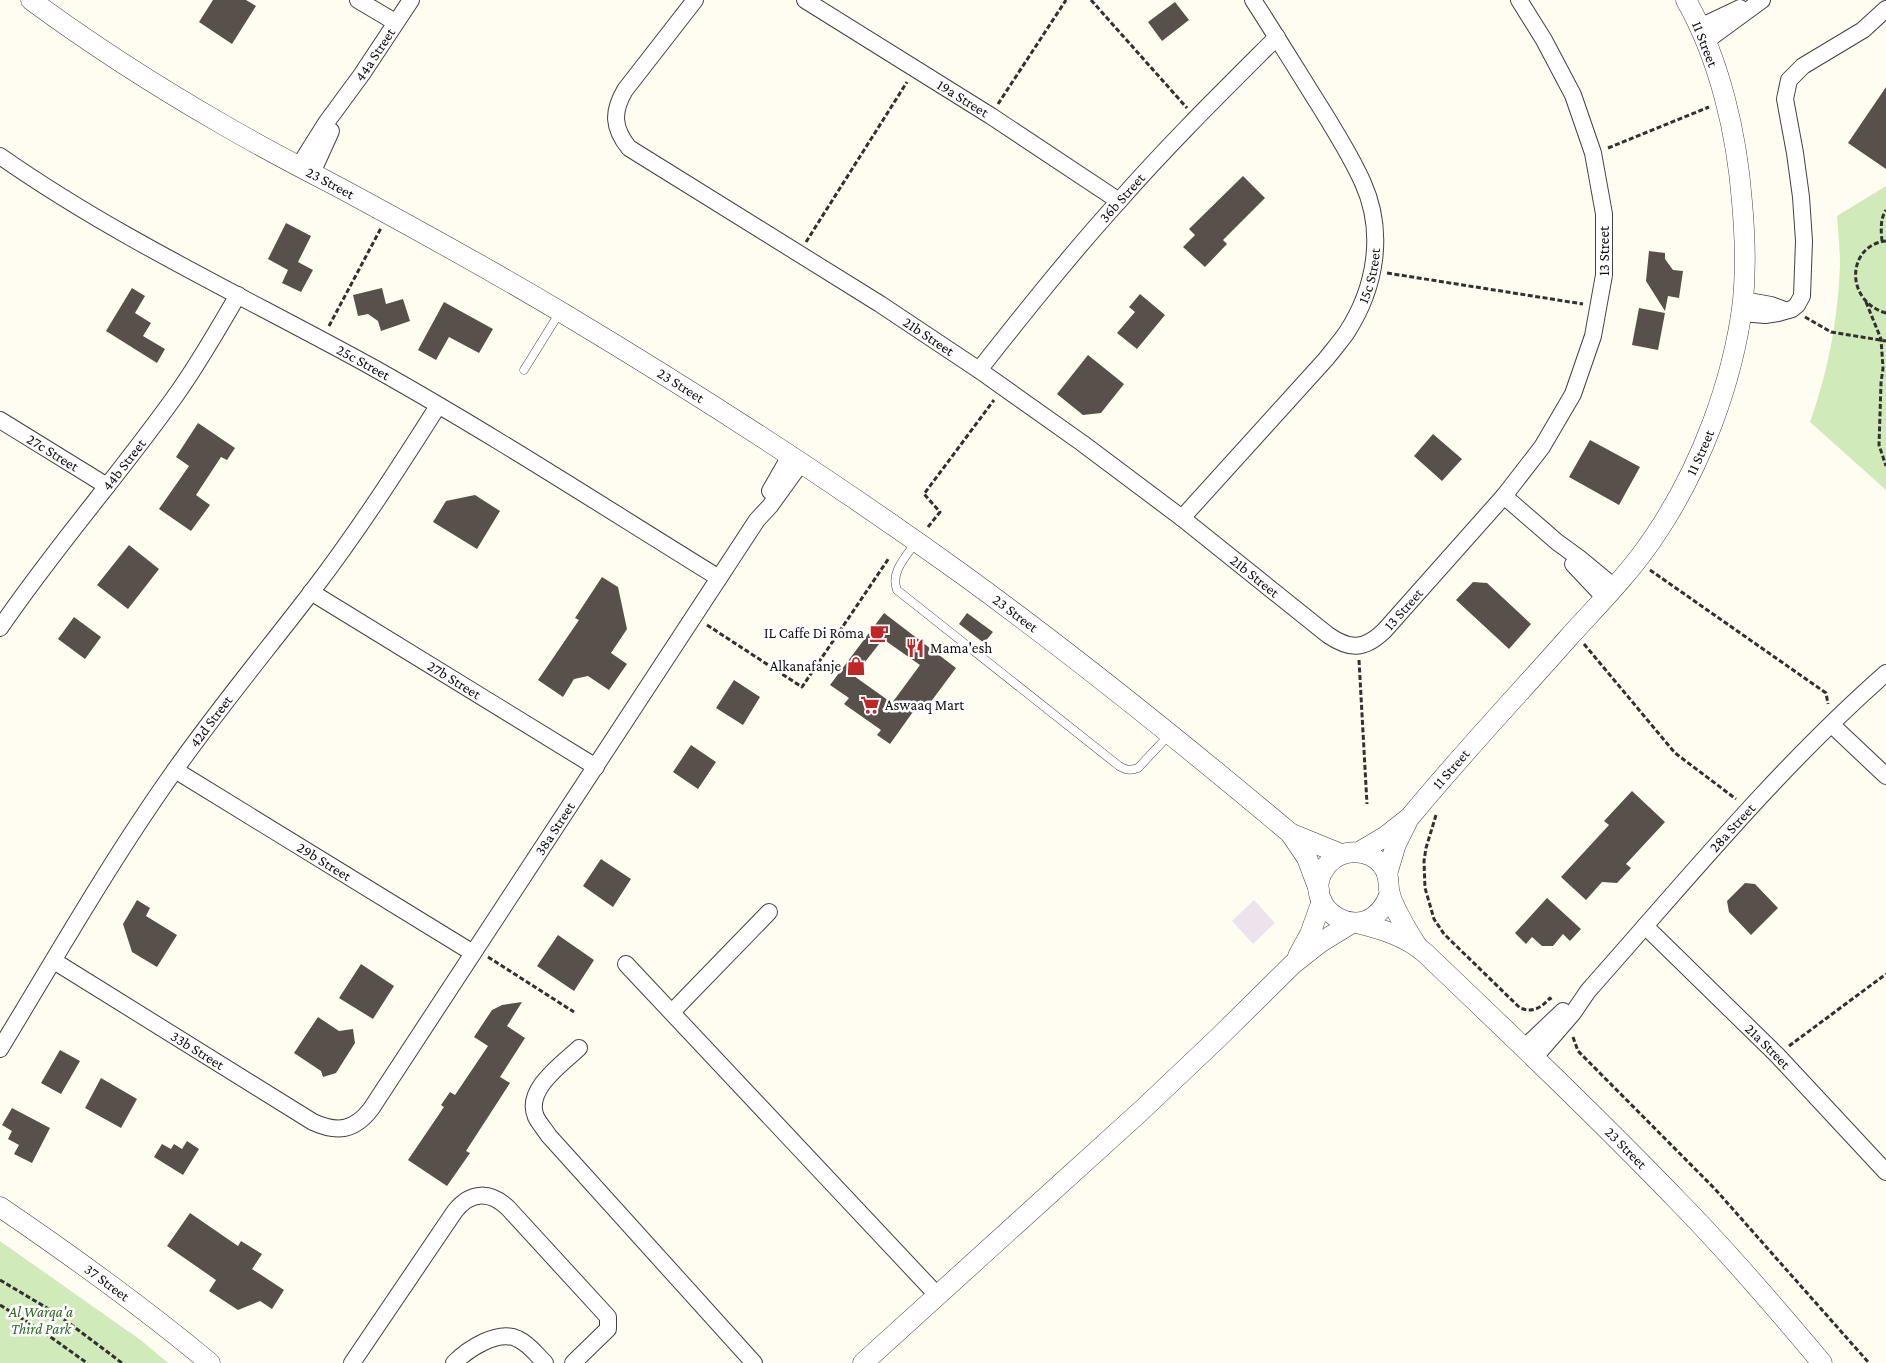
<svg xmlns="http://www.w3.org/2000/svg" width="1886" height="1363" font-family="'Crimson Pro',serif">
	<rect width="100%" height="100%" fill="#fffdf1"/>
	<!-- industrial -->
	<path fill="#ece3ed" d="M1254,900L1275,923L1253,944L1232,921Z"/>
	<!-- green -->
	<path fill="#d1eaba" d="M1886,186V490L1810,422C1828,371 1838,320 1840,265C1840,249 1838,232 1837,216Z
		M0,1241L142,1341L168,1363H0Z"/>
	<!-- building -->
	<path fill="#58504b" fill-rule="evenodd" d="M213,0H246L256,6L232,44L199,22Z
		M1175,2L1189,20L1162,41L1148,22Z
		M1886,87V169L1848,143Z
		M1243,176L1265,198L1223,240L1227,244L1205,267L1183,247L1195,235L1189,229Z
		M286,223L311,236L298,262L313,270L301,292L282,283L288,270L268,259Z
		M1649,251L1665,253V259L1673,270L1683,271L1679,298L1668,296L1665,311L1646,281Z
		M132,288L145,296L135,313L151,323L143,336L165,349L157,363L106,331Z
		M382,288L386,304L403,299L410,321L381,331L378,321L368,314L358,316L353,295Z
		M1140,294L1165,315L1137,349L1117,333L1135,312L1129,307Z
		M444,302L493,329L479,353L449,337L436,360L418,350Z
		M1639,308L1665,313L1658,350L1632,345Z
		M1088,355L1124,384L1101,413L1083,415L1057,394Z
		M198,423L235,448L227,460L221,457L196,495L210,505L191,531L159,509L189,466L176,457Z
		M1433,434L1462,459L1442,481L1414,456Z
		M1590,440L1640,467L1619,505L1569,477Z
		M475,495L500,511L477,549L433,522L446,501Z
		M129,545L159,569L128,609L97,585Z
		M602,577L618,587L627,629L611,653L627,664L609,690L588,676L574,679L563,697L538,680L579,620L575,618Z
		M1473,582L1487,583L1531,624L1509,649L1456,600Z
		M884,613L956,668L927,707L920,702L890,744L877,735L881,730L844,704L849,698L830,685ZM883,639L920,665L892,703L854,676Z
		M967,613L993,632L984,643L959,624Z
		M74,617L101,637L85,659L58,639Z
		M734,680L760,697L743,725L716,708Z
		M691,745L716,762L698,789L673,772Z
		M1632,791L1665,822L1626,864L1631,868L1617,883L1602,882L1586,900L1561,877L1609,825L1604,821Z
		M601,859L631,879L613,907L583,886Z
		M1745,883L1755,884L1778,908L1751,935L1729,912L1727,901Z
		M1547,898L1581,929L1570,941L1563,934L1553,946H1542L1532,937L1526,944L1515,933Z
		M137,900L150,908L146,916L177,935L157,967L132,952L123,924Z
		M558,935L594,960L574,991L537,966Z
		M361,964L394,986L373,1019L339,998Z
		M522,1002L507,1026L525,1038L500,1077L510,1083L466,1151L470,1153L447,1186L408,1160L444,1107L441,1105L450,1092L455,1095L488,1046L474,1037L492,1010L502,1005Z
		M318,1017L339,1031L353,1029L355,1043L336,1073L323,1077L321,1071L294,1053Z
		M60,1050L80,1061L61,1094L41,1083Z
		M101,1078L137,1099L121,1128L85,1108Z
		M12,1108L50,1128L32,1163L14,1154L19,1145L8,1139L12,1131L2,1125Z
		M187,1141L199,1149L183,1175L154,1157L162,1144L171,1149L174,1144L182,1149Z
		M190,1213L238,1246L241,1241L262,1254L252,1269L284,1290L272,1309L260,1301L238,1310L209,1291L216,1280L167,1246Z"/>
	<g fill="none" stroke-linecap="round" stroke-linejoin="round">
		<!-- service casing -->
		<g stroke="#424242" stroke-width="9">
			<path id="service" d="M524,370L560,312
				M916,542C906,557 890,572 897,590L1119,766C1126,770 1130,771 1138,768L1170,734"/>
		</g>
		<!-- minor casing -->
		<g stroke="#424242" stroke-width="18">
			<g id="minor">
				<path d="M358,0L395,22"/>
				<path id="s1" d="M695,0L625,90C612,112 613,128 629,148L880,304L979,370L1082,443L1182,518L1328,635C1350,650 1364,650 1384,631L1504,496L1542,447L1573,394L1593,336L1604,275V214L1593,153L1573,95L1544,40L1519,0"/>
				<path id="s2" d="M805,0L991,116L1119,201"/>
				<path d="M1700,27L1740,8"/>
				<path d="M1706,41L1762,0"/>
				<path id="s3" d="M0,156C117,238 247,298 372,367C490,433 604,507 719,578"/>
				<path id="s4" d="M299,166L326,123L362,74L411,0"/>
				<path d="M312,173L331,131"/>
				<path d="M1743,300L1771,305L1782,309"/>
				<path d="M1741,313L1765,315L1778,313L1792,309L1797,305L1802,296L1804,241L1801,197L1795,153L1785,99L1789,80L1803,66L1863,30L1886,9"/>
				<path id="s5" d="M979,370C1024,313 1070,255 1119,201C1169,144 1223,91 1277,37"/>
				<path id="s6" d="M0,420L107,486"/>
				<path d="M770,491L790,456"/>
				<path d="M1504,496L1557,542L1579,558L1614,587"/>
				<path id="s7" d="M1182,518L1326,359C1333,350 1341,341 1347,332C1376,287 1385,232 1363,183C1352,158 1338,136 1324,113C1300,75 1277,37 1253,0"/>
				<path d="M1573,564L1605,598"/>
				<path id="s8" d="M311,592L596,767"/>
				<path id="s9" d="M0,628C55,547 120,474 176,395C199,363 218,329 238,295"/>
				<path d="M1832,725L1886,776"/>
				<path id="s10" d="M175,770L473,953"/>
				<path id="s11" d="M1645,926L1777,1055L1886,1172"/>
				<path id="s12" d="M54,961L313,1122C337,1133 354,1131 371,1109L757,520L770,506L801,463"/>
				<path d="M626,964L938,1296"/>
				<path d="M672,1012L769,912"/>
				<path d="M579,1048C562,1064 524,1090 536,1117C539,1123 545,1130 549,1136L754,1363"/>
				<path d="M1524,1048L1563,1011"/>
				<path id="s13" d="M0,1049C57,955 111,860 175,770C218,709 267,650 313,590C358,531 398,469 438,406"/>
				<path id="s14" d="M1534,1058L1573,1013L1588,991C1684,883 1777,769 1886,673"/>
				<path d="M352,1363L455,1211C471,1191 490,1191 508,1208L608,1317V1329L573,1363"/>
				<path d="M454,1363C468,1349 498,1329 518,1339C529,1344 537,1355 545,1363"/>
			</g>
		</g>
		<!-- tertiary casing -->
		<g stroke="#424242" stroke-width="21">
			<g id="tertiary">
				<path id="s15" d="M31,0C92,45 156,86 222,124C261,147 302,168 342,189C416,229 489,269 561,312C698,394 833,481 962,574C1075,656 1184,744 1290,833L1307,858L1319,890"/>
				<path d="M1292,834L1341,854"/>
				<path id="s16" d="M1359,852L1386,836L1410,817C1461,755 1516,697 1569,637C1598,605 1630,573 1654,537C1700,469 1733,383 1743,301C1746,269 1745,235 1742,202C1737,135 1720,60 1686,0"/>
				<path d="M1387,874L1396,844L1407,822"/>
				<path d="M1390,893C1368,955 1293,906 1327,865C1342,848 1369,848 1383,866C1391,877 1387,885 1390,895C1396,913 1407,930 1417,946"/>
				<path id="s17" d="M1357,923C1381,929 1406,936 1425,953C1511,1035 1597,1117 1679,1202C1729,1253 1776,1308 1822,1363"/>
				<path d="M1298,956L1310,934L1322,901"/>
				<path id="s18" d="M0,1207C72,1256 143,1307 210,1363"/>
				<path d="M863,1363L1142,1110L1219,1037L1293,964L1321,942L1352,923"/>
			</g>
		</g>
		<!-- path -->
		<path stroke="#313131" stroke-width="3" stroke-dasharray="5 2.5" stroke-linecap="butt" d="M1091,0L1187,108
			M998,104L1066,0
			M1608,148L1709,107
			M1882,241C1881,231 1880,219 1886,210
			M1886,241C1847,245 1844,301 1886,313
			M806,242L907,82
			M1387,273L1583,304
			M1866,302L1881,339L1883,368L1881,383L1879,445L1886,466
			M1805,317L1831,332L1886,341
			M329,326L381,228
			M928,527L940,512L924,494L994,400
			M1650,570L1826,693L1828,704
			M707,625L802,687L889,558
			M1584,644L1675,753L1736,799
			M1359,660L1367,804
			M1436,815L1426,848L1424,861L1425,888L1434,919L1444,934L1520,1008C1533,1013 1541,1008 1550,998L1551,1000
			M488,957L574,1012
			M1573,1037L1578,1051L1715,1189L1869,1363
			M1789,1046L1886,974
			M0,1280L57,1314L122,1363
			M0,1305L45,1333L87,1363"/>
		<!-- service -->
		<use href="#service" stroke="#fff" stroke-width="8"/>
		<!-- minor -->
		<use href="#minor" stroke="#fff" stroke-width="16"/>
		<!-- tertiary -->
		<use href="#tertiary" stroke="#fff" stroke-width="20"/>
	</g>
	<!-- icons -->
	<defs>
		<g id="cafe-bare" transform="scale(1.5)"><path d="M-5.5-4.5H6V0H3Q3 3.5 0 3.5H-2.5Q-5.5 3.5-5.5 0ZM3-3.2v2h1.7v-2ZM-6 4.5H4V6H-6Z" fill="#bf2628" stroke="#fff" stroke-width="2.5" paint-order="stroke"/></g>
		<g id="restaurant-bare" transform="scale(1.5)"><path d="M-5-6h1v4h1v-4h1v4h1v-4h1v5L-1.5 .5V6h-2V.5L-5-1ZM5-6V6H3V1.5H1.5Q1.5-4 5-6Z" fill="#bf2628" stroke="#fff" stroke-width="2.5" paint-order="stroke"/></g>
		<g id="shop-bare" transform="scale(1.5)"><path d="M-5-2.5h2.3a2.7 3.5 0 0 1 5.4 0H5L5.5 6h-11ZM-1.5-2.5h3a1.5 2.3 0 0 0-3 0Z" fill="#bf2628" stroke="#fff" stroke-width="2.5" paint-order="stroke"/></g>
		<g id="supermarket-bare" transform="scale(1.5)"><path d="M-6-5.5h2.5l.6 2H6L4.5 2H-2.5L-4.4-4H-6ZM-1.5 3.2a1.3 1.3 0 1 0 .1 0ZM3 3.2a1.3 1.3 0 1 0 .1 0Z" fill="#bf2628" stroke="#fff" stroke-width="2.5" paint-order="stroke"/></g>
	</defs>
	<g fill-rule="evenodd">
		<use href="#cafe-bare" x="879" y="633"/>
		<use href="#restaurant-bare" x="915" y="648"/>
		<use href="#shop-bare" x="856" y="666"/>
		<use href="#supermarket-bare" x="870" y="705"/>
	</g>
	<g text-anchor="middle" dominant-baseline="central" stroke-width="5" stroke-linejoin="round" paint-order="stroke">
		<!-- street labels -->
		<g font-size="15" fill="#0f0f0f" stroke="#fff">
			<text transform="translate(1705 44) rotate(69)">11 Street</text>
			<text stroke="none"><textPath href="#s4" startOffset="135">44a Street</textPath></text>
			<text stroke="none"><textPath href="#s2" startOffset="186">19a Street</textPath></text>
			<text stroke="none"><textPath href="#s15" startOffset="351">23 Street</textPath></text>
			<text stroke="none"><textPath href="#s5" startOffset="224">36b Street</textPath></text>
			<text stroke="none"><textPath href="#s1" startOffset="1544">13 Street</textPath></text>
			<text stroke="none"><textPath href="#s7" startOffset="310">15c Street</textPath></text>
			<text stroke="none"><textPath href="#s1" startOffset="531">21b Street</textPath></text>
			<text stroke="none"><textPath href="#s3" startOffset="418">25c Street</textPath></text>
			<text stroke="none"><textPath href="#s15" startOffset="756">23 Street</textPath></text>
			<text stroke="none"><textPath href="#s16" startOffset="530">11 Street</textPath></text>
			<text stroke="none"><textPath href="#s6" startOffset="62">27c Street</textPath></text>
			<text stroke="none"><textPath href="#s9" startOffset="205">44b Street</textPath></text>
			<text stroke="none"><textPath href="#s1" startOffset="936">21b Street</textPath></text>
			<text stroke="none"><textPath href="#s1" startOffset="1122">13 Street</textPath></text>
			<text stroke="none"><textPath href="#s15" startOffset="1161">23 Street</textPath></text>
			<text stroke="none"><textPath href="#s8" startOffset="168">27b Street</textPath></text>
			<text stroke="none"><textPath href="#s13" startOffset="390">42d Street</textPath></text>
			<text stroke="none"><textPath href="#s16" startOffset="125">11 Street</textPath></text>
			<text stroke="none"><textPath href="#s12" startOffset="706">38a Street</textPath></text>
			<text stroke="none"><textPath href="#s14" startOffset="304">28a Street</textPath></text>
			<text stroke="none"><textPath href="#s10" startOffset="175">29b Street</textPath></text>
			<text stroke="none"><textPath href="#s11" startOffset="172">21a Street</textPath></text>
			<text stroke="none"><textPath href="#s12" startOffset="169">33b Street</textPath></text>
			<text stroke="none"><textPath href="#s17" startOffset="355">23 Street</textPath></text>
			<text stroke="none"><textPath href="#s18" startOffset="131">37 Street</textPath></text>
		</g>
		<!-- poi labels -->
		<g font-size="15" fill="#0f0f0f" stroke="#fff" text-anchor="end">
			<text x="864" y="633">IL Caffe Di Roma</text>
			<text x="930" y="648" text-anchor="start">Mama'esh</text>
			<text x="841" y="666">Alkanafanje</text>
			<text x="885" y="705" text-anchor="start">Aswaaq Mart</text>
		</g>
		<!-- park labels -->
		<g font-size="15" font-style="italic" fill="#2b671f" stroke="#fff">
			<text x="41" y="1312">Al Warqa'a<tspan x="41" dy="17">Third Park</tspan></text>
		</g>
	</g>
</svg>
